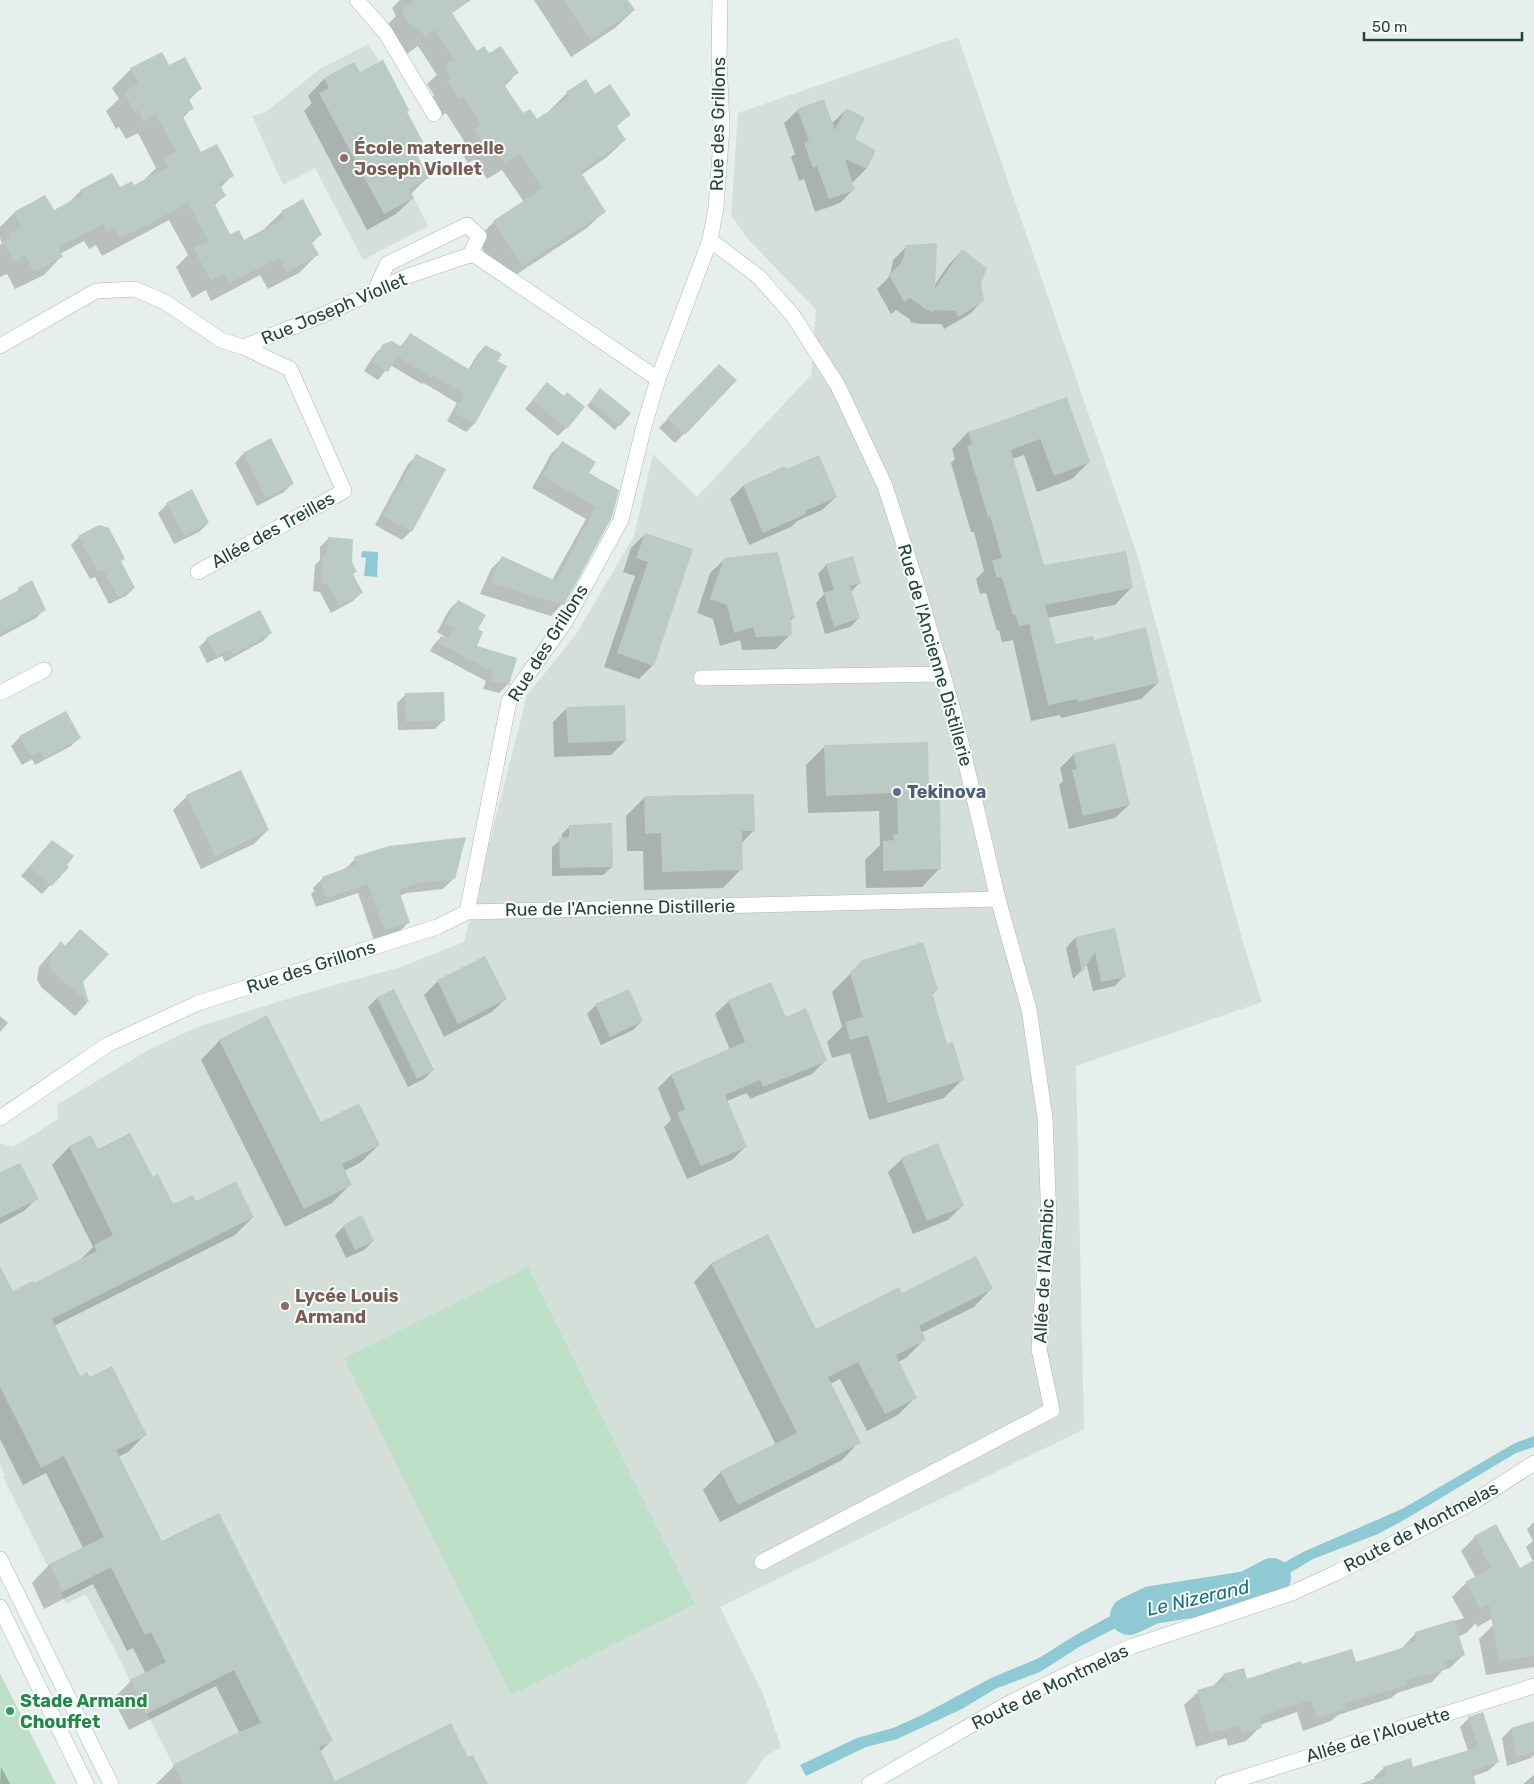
<svg xmlns="http://www.w3.org/2000/svg" width="1534" height="1784" font-family="Rubik,sans-serif">
	<rect width="100%" height="100%" fill="#e6efeb"/>
	<!-- built -->
	<path fill="#d4dfda" d="M958,37L1137,554L1242,939L1262,1002L1076,1066L1084,1429L720,1607L764,1696L781,1747L765,1757L746,1784H183L86,1594L66,1604L61,1593L62,1592L49,1565H47L3,1477L5,1475L0,1465V1143L13,1147L58,1119L57,1105L150,1049L200,1026L310,992L401,967L464,942L527,695L575,636L634,536L653,454L697,497L811,375L816,310L747,238L731,215L738,113Z
		M368,44L379,61L383,60L409,110L407,112L423,142L413,148L429,178L409,188L428,226L363,260L315,168L283,185L252,116L264,113L319,70Z"/>
	<!-- green -->
	<path fill="#bfe0c8" d="M528,1267L695,1604L511,1695L344,1358Z
		M0,1673L56,1784H0Z"/>
	<!-- water -->
	<path fill="#8ec9d4" d="M362,551L378,552L377,577L364,576L366,558L361,557Z
		M1534,1436V1447L1516,1453L1404,1520L1378,1534L1313,1559L1258,1592L1191,1613L1159,1611L1139,1616L1079,1647L1040,1672L995,1689L962,1709L897,1739L866,1747L806,1776L800,1765L857,1738L893,1728L922,1715L989,1679L1039,1658L1074,1636L1114,1614L1151,1599L1196,1602L1209,1600L1237,1589L1303,1552L1402,1509L1515,1443Z"/>
	<!-- shadow -->
	<path fill="#0003" d="M400,0H459L458,7L451,14L476,52L489,55L517,73L504,87L522,115L536,121L551,111L550,110L567,93L595,95L629,115L616,127L625,140L607,157L581,175L605,211L587,228L505,282L476,239L494,222L524,202L502,170L487,179L474,160L468,163L458,148L464,141L446,113L442,116L430,99L434,95L427,84L437,75L418,46L407,54L400,42L384,28L396,16L392,8Z
		M534,0H627L634,10L615,28L571,57Z
		M161,53L169,67L200,89L188,101L192,108L182,119L201,154L232,176L220,188L224,196L214,206L230,235L243,241L263,230L282,212L320,235L311,244L317,255L299,273L268,289L260,275L211,301L206,290L192,298L176,267L188,255L169,220L102,256L96,245L89,249L84,241L60,254L62,256L44,275L15,289L7,274L0,277V245L2,243L0,238V227L14,213L45,197L53,212L67,205L80,191L112,174L119,189L134,187L147,180L146,178L156,168L138,133L126,139L119,127L116,129L106,111L119,99L112,88L131,69Z
		M353,64L359,74L406,112L422,142L413,151L427,178L411,194L413,198L396,214L367,230L304,111L312,103L308,96L324,79Z
		M798,110L831,124L846,110L853,140L875,150L866,169L852,183L854,189L840,203L815,212L804,179L799,181L797,174L791,157L795,154L784,123Z
		M907,246L934,286L949,264L962,251L980,284L983,300L970,314L944,329L942,324H920L910,322L911,320L896,310L891,314L877,289L888,278L891,271L893,260Z
		M410,335L468,370L477,355L485,346L474,424L466,432L447,421L457,403L424,383L422,384L390,365L378,380L364,371L375,354L384,345L399,348Z
		M719,365L735,380L675,443L659,428Z
		M547,383L566,428L558,436L525,409Z
		M596,394L629,413L615,430L587,406Z
		M1066,399L1089,462L1072,479L1037,492L1024,455L1012,459L1043,567L1131,588L1115,605L1047,618L1056,646L1093,641L1158,683L1141,699L1061,718L1060,715L1031,721L1013,640L1002,642L999,630L997,631L986,593L980,594L976,579L984,571L974,532H971L951,463L955,459L952,449L968,432L978,430Z
		M271,440L293,483L284,492L257,506L235,463L243,454Z
		M562,443L588,473L617,491L562,604L551,616L480,594L491,569L502,558L552,580L586,519L532,488L551,454Z
		M417,455L411,531L402,540L375,525L408,464Z
		M785,468L786,470L836,497L822,510L797,521L791,527L749,545L730,499L743,486Z
		M167,504L208,523L199,532L174,544L158,513Z
		M645,534L692,550L653,665L639,679L604,667L635,576L623,572L631,548Z
		M79,537L120,562L134,588L126,596L109,604L95,577L90,579L71,545Z
		M328,539L361,593L353,601L331,613L320,592L313,591L315,565L320,560V547Z
		M725,559L794,617L790,622V635L776,649L742,650L740,640L720,646L713,619L697,613L710,573Z
		M826,565L860,582L851,592L859,618L850,627L825,634L816,603L824,594L818,574Z
		M19,589L45,609L36,618L0,637V601L13,595Z
		M458,601L476,630L475,647L508,684L499,693L483,689L486,681L430,651L433,646L441,637L449,639L437,632L449,610Z
		M271,633L263,641L225,662L222,656L207,663L199,647L207,639Z
		M406,694L444,720L435,729L398,730L397,703Z
		M567,708L625,741L611,755L554,757L553,722Z
		M20,737L79,738L71,746L35,765L32,759L22,765L11,746Z
		M825,746L927,794L940,868L922,887L866,888L865,860L880,845L879,811L808,813L806,765Z
		M1074,754L1129,805L1115,818L1069,829L1059,785L1063,781L1060,768Z
		M187,796L268,830L254,844L201,869L173,810Z
		M645,797L754,830L741,844V869L723,888L644,890L643,851H627L626,816Z
		M570,826L612,867L603,875L552,876V847L562,839V834Z
		M43,851L67,867L42,894L21,876Z
		M355,859L454,878L443,889L407,893L399,896L408,923L398,933L374,940L358,893L316,907L311,894L314,891L313,888L323,878L345,869Z
		M1114,930L1124,976L1115,986L1093,991L1086,963L1081,971L1073,979L1066,948L1075,938Z
		M80,931L82,982L87,1003L75,1016L41,987L37,980L39,967L48,956L61,943L64,947Z
		M484,958L506,998L492,1012L444,1037L424,995L438,981Z
		M863,961L936,990L932,995L946,1045L962,1080L944,1098L869,1120L850,1053L832,1058L827,1042L842,1027L832,992Z
		M377,998L433,1070L424,1079L408,1087L368,1007Z
		M729,1001L785,1018L826,1060L812,1074L750,1099L747,1093L727,1101L745,1147L732,1160L687,1179L664,1127L671,1120L658,1088L671,1075L730,1050L715,1014Z
		M596,1005L642,1021L633,1030L601,1045L587,1014Z
		M0,1016L8,1023L0,1032Z
		M266,1017L320,1124L379,1145L360,1163L344,1171L350,1185L332,1203L285,1227L201,1060L219,1041Z
		M90,1137L97,1151L152,1179L173,1206L196,1203L253,1217L235,1235L54,1326L80,1377L145,1435L128,1452L118,1457L161,1543L332,1740L320,1752L335,1783L467,1759L486,1784H156L174,1766L240,1734L216,1686L129,1730L113,1699L131,1681L146,1674L133,1648L127,1651L93,1584L44,1609L32,1583L49,1565L83,1548L46,1473L23,1485L0,1439V1278L12,1293L33,1285L79,1261L93,1247L52,1165L69,1147Z
		M902,1159L962,1206L948,1220L913,1234L888,1172Z
		M0,1174L37,1198L24,1211L0,1224Z
		M344,1226L373,1241L364,1250L346,1258L335,1235Z
		M767,1236L815,1331L901,1294L991,1289L974,1307L921,1333L924,1340L906,1358L898,1362L915,1398L898,1415L867,1431L840,1379L830,1384L859,1442L842,1460L720,1522L703,1490L721,1472L776,1445L694,1282L711,1264Z
		M1534,1522V1595L1477,1627L1476,1623L1466,1633L1458,1637L1464,1654L1450,1668L1443,1670L1432,1682L1397,1693L1391,1698L1338,1715L1331,1721L1303,1731L1297,1712L1260,1725V1727L1246,1741L1228,1746L1226,1738L1196,1747L1184,1705L1198,1692L1211,1688L1224,1675L1246,1680L1301,1665L1355,1664L1402,1648L1416,1633L1464,1618L1452,1597L1466,1583L1476,1578L1461,1551L1475,1537L1519,1569L1533,1561L1526,1547L1533,1541L1527,1529Z
		M1534,1617V1667L1486,1675L1479,1639L1493,1625Z
		M1469,1718L1498,1762L1488,1771L1473,1776L1472,1784H1360L1375,1779L1374,1777L1384,1768H1412L1468,1751L1460,1727Z
		M1511,1729L1534,1730V1755L1531,1758L1507,1766L1502,1738Z
		M1,1767L10,1784H0Z
		M1534,1775V1784H1523Z"/>
	<g fill="none" stroke-linecap="round" stroke-linejoin="round">
		<!-- river -->
		<path stroke="#8ec9d4" stroke-width="38" d="M1129,1616L1152,1605L1247,1590L1272,1577"/>
	</g>
	<!-- building -->
	<path fill="#bbcac4" d="M416,0H471L452,13L477,51L484,46L489,53L501,46L519,73L503,83L523,113L530,109L537,119L569,97L566,92L586,79L595,94L610,84L631,115L616,125L626,140L580,171L606,212L522,266L493,221L543,188L519,153L505,163L492,144L486,147L474,130L481,125L463,97L459,100L447,81L451,78L444,66L454,59L435,30L425,37L417,26L413,29L401,10Z
		M564,0H628L635,10L590,40Z
		M162,52L169,65L185,57L202,89L188,97L194,109L182,115L201,152L217,144L234,176L219,184L226,196L214,203L230,234L239,230L244,240L285,218L281,211L303,199L322,235L311,241L319,255L287,272L279,258L230,283L224,273L211,280L193,248L208,241L188,203L121,239L115,228L107,232L103,224L58,247L63,257L34,272L25,256L14,262L3,242L12,237L10,233L22,227L14,212L45,195L54,210L82,195L80,190L112,173L120,187L132,181L134,185L168,167L164,158L176,152L156,115L144,122L138,110L134,112L124,92L139,84L130,68Z
		M383,60L409,110L407,112L423,142L413,148L429,178L409,188L414,198L384,214L319,93L329,88L324,78L354,62L360,72Z
		M824,99L835,130L846,108L865,118L855,139L876,150L867,169L845,159L855,190L829,199L817,166L813,168L810,160L804,143L809,141L797,109Z
		M937,243L935,289L962,249L987,268L981,284L984,301L958,317L955,311L934,310V312L922,308L923,307L910,298L904,302L889,275L900,264L904,256L906,245Z
		M410,333L470,370L485,345L502,354L498,361L507,366L475,424L454,413L464,394L433,375L431,377L397,356L388,372L372,363L383,344L392,341L402,347Z
		M719,364L737,380L685,435L667,418Z
		M547,382L564,396L567,392L585,407L567,429L532,400Z
		M600,388L631,413L620,426L590,402Z
		M1067,397L1090,462L1054,476L1040,439L1011,450L1044,565L1126,551L1133,588L1045,605L1056,644L1093,636L1094,640L1146,627L1159,683L1077,702V699L1048,705L1029,624L1019,626L1015,614L1013,615L1002,577L997,578L992,561L1002,558L990,516L988,517L967,446L972,444L968,431L978,429Z
		M271,438L294,484L266,498L243,453Z
		M562,441L596,462L589,473L619,490L612,517L564,605L490,583L502,556L556,581L596,507L542,476Z
		M416,454L446,469L412,532L383,516Z
		M819,455L837,497L805,511L806,514L763,533L743,485L785,466L787,469Z
		M192,489L209,523L184,536L166,503Z
		M99,525L109,528L125,559L121,561L135,588L118,597L103,570L98,572L78,536Z
		M645,533L693,549L654,666L617,653L648,562L636,558Z
		M328,537L353,539L352,562L357,572L353,574L363,593L339,606L328,584L321,583L323,555L327,554Z
		M778,552L795,618H791L792,636L756,637L753,627L734,633L727,605L710,599L724,558Z
		M853,556L861,583L850,586L860,618L834,627L824,593L834,590L826,564Z
		M32,580L46,610L0,634V600L19,590L18,588Z
		M458,600L486,615L478,629L483,632L477,646L517,658L509,685L491,681L493,672L438,643L441,636L449,638L454,628L445,623Z
		M260,610L272,633L233,655L230,649L216,656L206,638Z
		M444,692L445,721L406,722L405,693Z
		M625,705L626,741L568,743L566,707Z
		M66,711L81,738L44,758L41,751L31,757L19,736Z
		M928,742L929,793L940,792L941,869L883,871V841L894,840L893,834H898L897,793L826,796L824,745Z
		M1115,743L1130,805L1083,816L1072,770L1077,769L1073,753Z
		M241,770L269,830L215,856L186,795Z
		M754,794L755,831H742L743,870L662,872L661,833L645,834L644,796Z
		M612,823L613,867L560,868L559,838L569,837V825Z
		M466,837L455,879L418,883L399,890L410,923L384,930L368,884L326,898L321,882L324,881L322,877L357,864L354,857L389,846Z
		M52,840L74,856L67,865L69,867L52,886L29,867Z
		M1115,928L1126,977L1101,982L1095,952L1082,972L1075,937Z
		M80,929L109,954L83,982L89,1003L54,974L49,966L52,952L61,941L65,946Z
		M923,942L938,990L932,992L947,1044L953,1042L964,1080L888,1103L868,1035L850,1040L845,1022L863,1017L850,973L862,960Z
		M485,956L507,999L458,1024L437,980Z
		M771,982L786,1017L806,1008L827,1061L763,1087L760,1080L725,1095L747,1147L701,1166L677,1113L685,1109L671,1074L745,1042L728,1000Z
		M394,989L434,1070L417,1079L377,997Z
		M629,989L643,1021L610,1037L595,1004Z
		M267,1015L321,1122L359,1103L380,1145L342,1164L352,1185L304,1209L219,1040Z
		M130,1133L153,1177L158,1174L173,1204L193,1195L196,1201L236,1181L254,1217L52,1319L80,1376L87,1372L90,1377L112,1366L147,1435L116,1450L162,1541L219,1513L333,1741L319,1747L335,1781L451,1723L468,1757L473,1755L488,1784H183L173,1765L230,1736L261,1723L234,1670L146,1714L130,1680L166,1662L151,1632L145,1635L111,1567L62,1592L49,1564L104,1537L64,1456L41,1468L0,1387V1266L13,1291L33,1281L34,1283L97,1251L94,1245L113,1235L69,1146L91,1135L98,1149Z
		M938,1143L964,1206L927,1221L901,1158Z
		M20,1163L39,1199L0,1218V1172Z
		M362,1215L374,1241L355,1250L343,1225Z
		M768,1234L816,1329L899,1287L902,1293L976,1256L993,1289L919,1326L926,1340L896,1355L917,1398L885,1414L858,1362L828,1377L861,1443L738,1505L720,1471L797,1433L711,1263Z
		M1496,1524L1520,1568L1534,1560V1656L1499,1662L1489,1605L1480,1609L1465,1582L1491,1568L1474,1536Z
		M1454,1620L1465,1655L1445,1661L1447,1669L1405,1681L1406,1685L1345,1704L1346,1708L1317,1718L1311,1700L1259,1717L1262,1728L1242,1733L1240,1725L1210,1734L1197,1690L1226,1682L1223,1674L1244,1668L1247,1679L1301,1661L1302,1664L1352,1649L1356,1662L1406,1647L1405,1644L1417,1640L1415,1632Z
		M1483,1712L1499,1762L1472,1771L1476,1784H1371L1370,1780L1386,1775L1383,1767L1411,1758L1413,1767L1478,1747L1468,1717Z
		M1534,1721V1752L1516,1757L1511,1728Z"/>
	<g fill="none" stroke-linecap="round" stroke-linejoin="round">
		<!-- pedestrian casing -->
		<g stroke="#a8b8b2" stroke-width="16">
			<path id="pedestrian" d="M357,0L385,32L434,114"/>
		</g>
		<!-- minor casing -->
		<g stroke="#a8b8b2" stroke-width="16">
			<path id="minor" d="M375,291L387,264L467,225L479,236L470,255
				M0,346L96,291L135,289L165,302L221,340L243,347L325,314L408,276L470,255L476,256L658,379
				M198,572L344,491L290,369L243,347
				M701,678L943,674
				M0,693L44,670
				M467,912L509,701L565,622L621,520L644,426L658,379L710,240L716,208L722,127L719,58L720,0
				M0,1118L107,1045L198,1003L437,927L467,912L998,899L954,713L915,579L885,486L838,386L794,317L759,277L710,240
				M762,1562L1052,1410L1039,1349L1041,1315L1049,1221L1045,1118L1029,1009L998,899
				M1223,1784L1534,1686"/>
		</g>
		<!-- tertiary casing -->
		<g stroke="#a8b8b2" stroke-width="16">
			<path id="tertiary" d="M869,1784L1004,1706L1072,1672L1133,1646L1292,1593L1338,1572L1475,1501L1534,1463"/>
		</g>
		<!-- secondary casing -->
		<g stroke="#a4bbb3" stroke-width="16">
			<path id="secondary" d="M0,1559L111,1784
				M0,1607L86,1784"/>
		</g>
		<!-- pedestrian -->
		<use href="#pedestrian" stroke="#fff" stroke-width="15"/>
		<!-- minor -->
		<use href="#minor" stroke="#fff" stroke-width="15"/>
		<!-- tertiary -->
		<use href="#tertiary" stroke="#fff" stroke-width="15"/>
		<!-- secondary -->
		<use href="#secondary" stroke="#fff" stroke-width="15"/>
	</g>
	<!-- markers -->
	<g fill="#8d6e63" stroke="#f7fbf9" stroke-width="2">
		<circle cx="344" cy="158" r="5"/>
		<circle cx="285" cy="1306" r="5"/>
	</g>
	<circle fill="#5c6f8a" stroke="#f7fbf9" stroke-width="2" cx="897" cy="792" r="5"/>
	<circle fill="#2e9e5b" stroke="#f7fbf9" stroke-width="2" cx="10" cy="1711" r="5"/>
	<g text-anchor="middle" dominant-baseline="central" stroke-width="4" stroke-linejoin="round" paint-order="stroke">
		<!-- street labels -->
		<g font-size="18" fill="#24423a" stroke="#f7fbf9">
			<text transform="translate(718 124) rotate(-89)">Rue des Grillons</text>
			<text transform="translate(334 309) rotate(-23)">Rue Joseph Viollet</text>
			<text transform="translate(273 530) rotate(-29)">Allée des Treilles</text>
			<text transform="translate(548 643) rotate(-58)">Rue des Grillons</text>
			<text transform="translate(935 655) rotate(74)">Rue de l'Ancienne Distillerie</text>
			<text transform="translate(620 908) rotate(-1)">Rue de l'Ancienne Distillerie</text>
			<text transform="translate(311 967) rotate(-18)">Rue des Grillons</text>
			<text transform="translate(1044 1271) rotate(-87)">Allée de l'Alambic</text>
			<text transform="translate(1421 1527) rotate(-28)">Route de Montmelas</text>
			<text transform="translate(1050 1687) rotate(-26)">Route de Montmelas</text>
			<text transform="translate(1378 1735) rotate(-17)">Allée de l'Alouette</text>
		</g>
		<!-- education labels -->
		<g font-size="18" font-weight="bold" fill="#785e54" stroke="#f7fbf9" text-anchor="start">
			<text x="354" y="148">École maternelle<tspan x="354" dy="21">Joseph Viollet</tspan></text>
			<text x="295" y="1296">Lycée Louis<tspan x="295" dy="21">Armand</tspan></text>
		</g>
		<!-- service labels -->
		<g font-size="18" font-weight="bold" fill="#4e5e75" stroke="#f7fbf9" text-anchor="start">
			<text x="907" y="792">Tekinova</text>
		</g>
		<!-- leisure labels -->
		<g font-size="18" font-weight="bold" fill="#27864d" stroke="#f7fbf9" text-anchor="start">
			<text x="20" y="1701">Stade Armand<tspan x="20" dy="21">Chouffet</tspan></text>
		</g>
		<!-- water labels -->
		<g font-size="19" font-style="italic" fill="#1c6f80" stroke="#f7fbf9">
			<text transform="translate(1198 1598) rotate(-13)">Le Nizerand</text>
		</g>
	</g>
	<!-- scale -->
	<path d="M1364 32v8h158v-8" fill="none" stroke="#24423a" stroke-width="2.5"/>
	<text x="1372" y="32" font-size="15" fill="#24423a" stroke="#f7fbf9" stroke-width="4" paint-order="stroke">50 m</text>
</svg>
